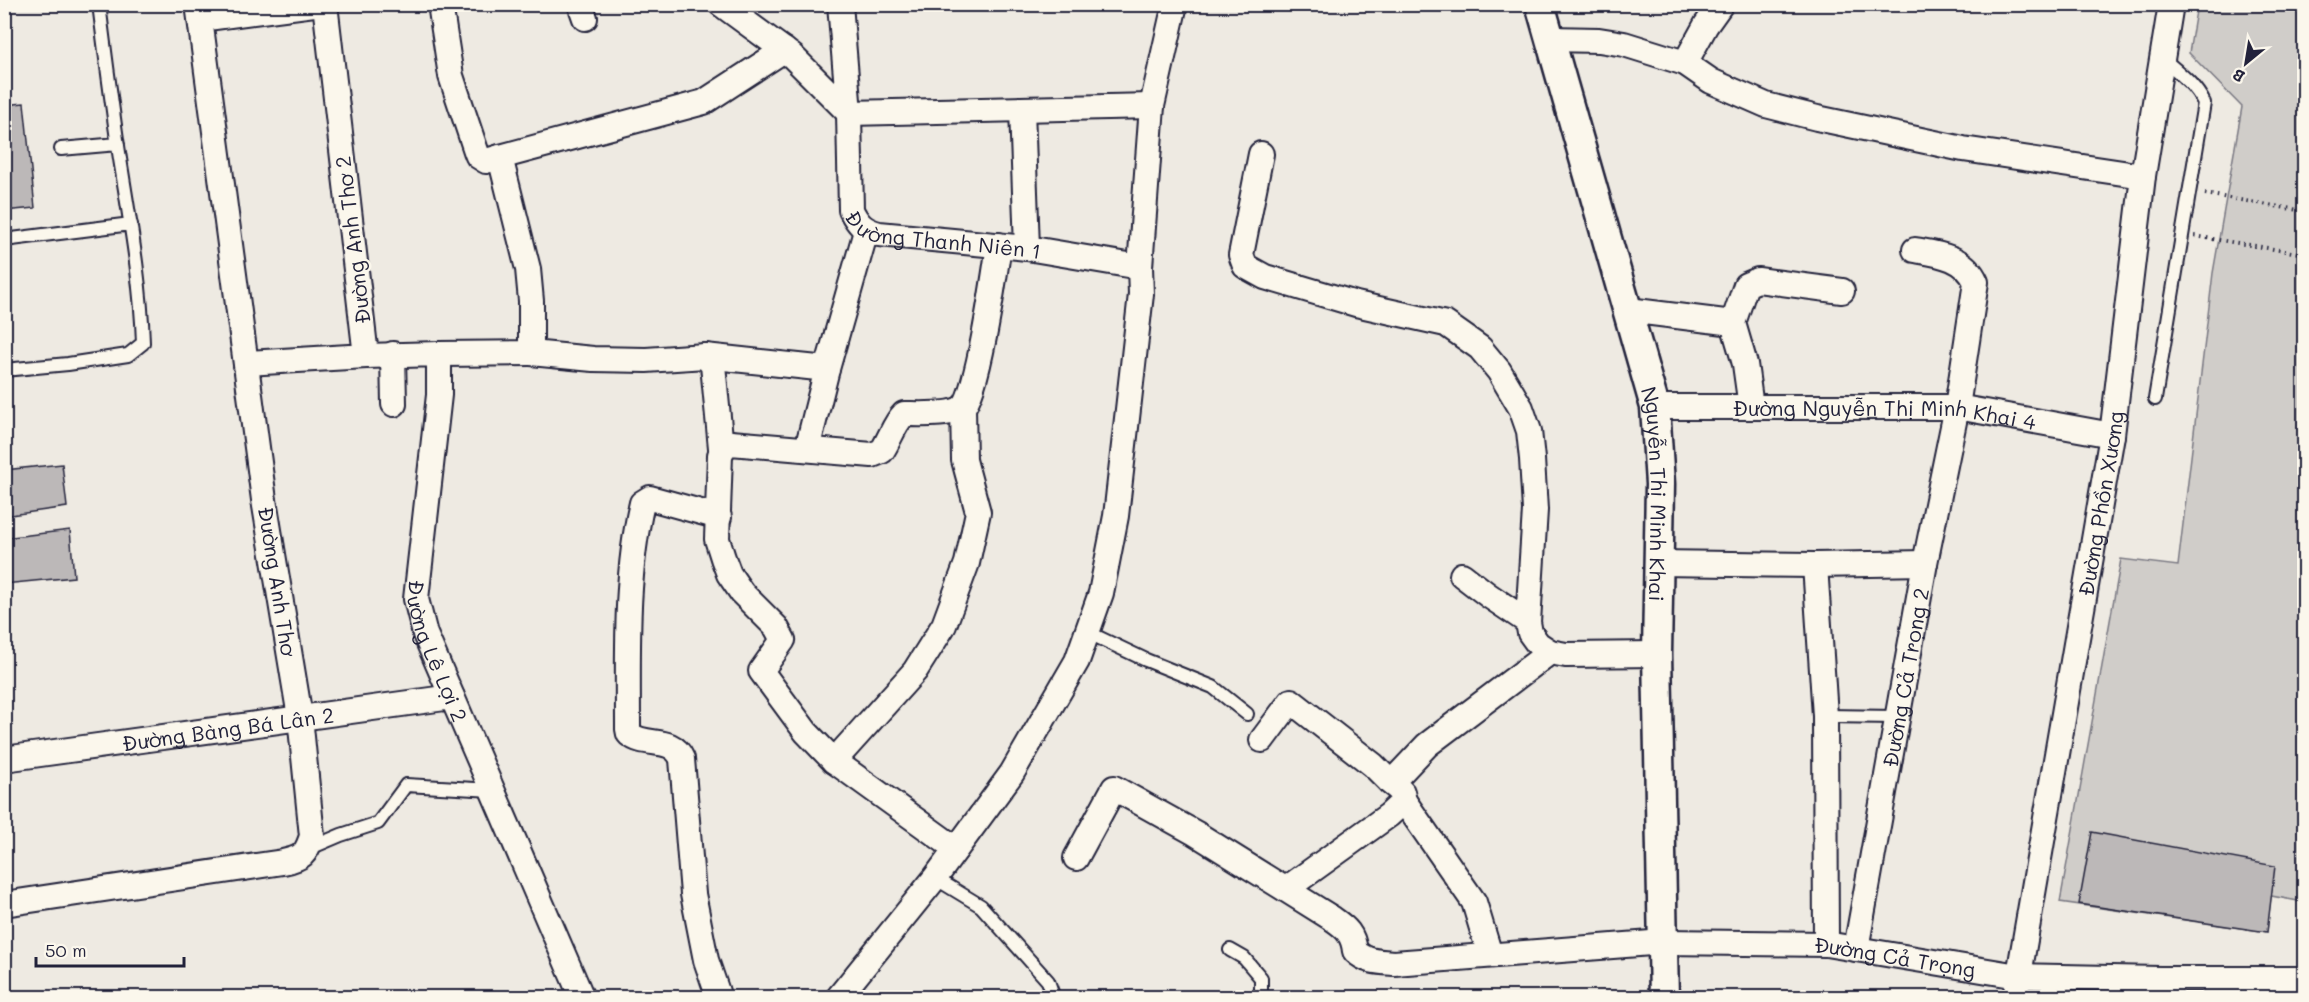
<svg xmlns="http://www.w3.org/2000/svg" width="2309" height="1002" font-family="Mali,sans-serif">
	<rect width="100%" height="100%" fill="#eeeae2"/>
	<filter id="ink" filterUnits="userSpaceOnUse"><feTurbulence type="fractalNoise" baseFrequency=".0167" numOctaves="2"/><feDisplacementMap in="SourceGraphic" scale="12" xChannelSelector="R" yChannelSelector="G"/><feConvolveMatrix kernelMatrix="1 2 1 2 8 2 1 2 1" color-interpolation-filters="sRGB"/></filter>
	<g filter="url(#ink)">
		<!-- green -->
		<path fill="#d0cdc9" stroke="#797882" stroke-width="1.5" d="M2197,5H2304V902L2271,896L2267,932L2060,902L2121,559L2178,566L2213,273L2242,107L2189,53Z"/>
		<!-- building -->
		<path fill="#bcb8b8" stroke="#22223b" stroke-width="1.5" d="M24,103L35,208L4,211V105Z
			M62,464L67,507L4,516V470Z
			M70,530L74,577L4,584V538Z
			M2092,832L2275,866L2267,932L2079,904Z"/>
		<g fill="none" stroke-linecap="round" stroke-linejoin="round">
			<!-- service casing -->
			<g stroke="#22223b" stroke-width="16">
				<path id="service" d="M61,149L118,144
					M4,240L131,224
					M4,370L68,364L128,355L143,343C141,277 128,211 118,146C111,99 105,52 99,4
					M2155,399L2204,103C2195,84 2178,72 2162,58
					M1087,632L1146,660L1213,687L1247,714
					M1825,716L1897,717
					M308,849L341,835L378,823L406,785L492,790
					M935,878L981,906L1048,981L1054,998
					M1230,950L1244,958L1261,978V998"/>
			</g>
			<!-- minor casing -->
			<g stroke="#22223b" stroke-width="28">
				<g id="minor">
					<path d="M580,4L585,18"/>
					<path d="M721,4L792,56L849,113L1152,106"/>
					<path id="s1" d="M840,4L849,113L851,210C858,224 863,230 879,234L1027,248L1140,267"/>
					<path d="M200,19L314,4"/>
					<path d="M1549,39L1599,40L1624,44L1685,63L1711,81L1766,105L1817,118L1963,149L2143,176"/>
					<path d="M1685,63L1706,25L1721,4"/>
					<path d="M1022,109L1027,248"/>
					<path d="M1261,154L1241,255L1245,266L1265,277L1356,304L1446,324L1480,348L1499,371L1521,408L1529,431L1532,459L1535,510L1528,622L1530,633L1538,644L1550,652L1566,655L1657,654"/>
					<path d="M500,157L704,102L784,50"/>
					<path d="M1628,310L1733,323"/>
					<path d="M531,353L593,359L646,360L705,356L713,365L721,448"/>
					<path d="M393,354L394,404"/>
					<path d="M439,354L531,353V301L528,269L500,157L486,161L478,156L476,151L451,76L440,4"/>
					<path id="s2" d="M366,356L439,354V395L416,599L425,634L582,998"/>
					<path d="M705,356L827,369"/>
					<path d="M246,363L366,356L325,4"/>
					<path id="s3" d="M1655,407H1957L2112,435"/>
					<path d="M1751,407L1745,364L1733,323L1746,285L1758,280L1842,291"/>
					<path d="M807,449L827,369L866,231"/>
					<path d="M1658,563L1815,565L1925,563"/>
					<path d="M1815,565L1825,716L1826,944"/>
					<path d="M1462,575L1488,595L1528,622"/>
					<path d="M1262,740L1291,701L1373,765L1391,783"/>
					<path id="s4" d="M4,759L452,697"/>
					<path d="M834,761L915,671L944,625L967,563L978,512L964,460L963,407"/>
					<path d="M1404,801L1474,902L1490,955"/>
					<path d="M956,849L834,761L806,732L761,671L783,640L776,627L742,593L729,574L723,558L717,539L720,455L725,445L731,443L872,455L882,451C890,439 894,424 904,414C918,414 953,416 963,407C978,393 995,272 999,245"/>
					<path id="s5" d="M1076,858L1114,788L1195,833L1333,919C1346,928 1353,934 1355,951C1366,962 1379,962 1394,963L1664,942L1826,944L2018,976L2160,979H2304"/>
					<path d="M1286,889L1389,815L1404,801L1402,792L1391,783L1427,745L1550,652"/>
					<path d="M4,904L283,862C302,858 306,855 312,836L300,717L264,500L198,4"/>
					<path id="s6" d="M1856,949L1925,563L1957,407L1976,282C1965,257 1939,254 1915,250"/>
					<path d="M717,992L706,960L693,894L682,759C672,735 646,748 629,734L628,729C628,654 625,576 642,503L650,498L719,517"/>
					<path d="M838,998L935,878L1012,773L1077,661L1101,593L1116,516L1141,294L1140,267L1152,106L1175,4"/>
					<path id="s7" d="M2015,998L2112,435L2143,176L2171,4"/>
				</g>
			</g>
			<!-- tertiary casing -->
			<g stroke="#22223b" stroke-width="33">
				<g id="tertiary">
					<path id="s8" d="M1540,4L1655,407L1660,484L1657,654L1664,998"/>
				</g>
			</g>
			<!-- path -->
			<path stroke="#22223b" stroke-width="4" stroke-dasharray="1.5 4.5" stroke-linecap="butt" d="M2205,194L2304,211
				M2195,236L2304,254"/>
			<!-- service -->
			<use href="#service" stroke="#fbf7ec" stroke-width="12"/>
			<!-- minor -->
			<use href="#minor" stroke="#fbf7ec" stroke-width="24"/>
			<!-- tertiary -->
			<use href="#tertiary" stroke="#fbf7ec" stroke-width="28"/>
		</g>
	</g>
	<g text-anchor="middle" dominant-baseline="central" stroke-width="5" stroke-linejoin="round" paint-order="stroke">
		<!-- street labels -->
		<g font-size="21" fill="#22223b" stroke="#fbf7ec">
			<text stroke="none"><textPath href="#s1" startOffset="308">Đường Thanh Niên 1</textPath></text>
			<text transform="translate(352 240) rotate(-97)">Đường Anh Thơ 2</text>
			<text stroke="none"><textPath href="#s3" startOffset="230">Đường Nguyễn Thị Minh Khai 4</textPath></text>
			<text stroke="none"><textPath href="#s8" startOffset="506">Nguyễn Thị Minh Khai</textPath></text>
			<text stroke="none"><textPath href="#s7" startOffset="502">Đường Phồn Xương</textPath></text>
			<text transform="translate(278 581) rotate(81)">Đường Anh Thơ</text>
			<text stroke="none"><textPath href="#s2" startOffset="375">Đường Lê Lợi 2</textPath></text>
			<text stroke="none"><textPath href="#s6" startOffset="276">Đường Cả Trọng 2</textPath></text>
			<text stroke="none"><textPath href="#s4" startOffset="226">Đường Bàng Bá Lân 2</textPath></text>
			<text stroke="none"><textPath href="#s5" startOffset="920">Đường Cả Trọng</textPath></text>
		</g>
	</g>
	<!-- margin -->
	<rect width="2309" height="1002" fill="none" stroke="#fbf7ec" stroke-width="24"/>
	<rect x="12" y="12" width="2285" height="978" fill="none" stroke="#22223b" stroke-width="2" filter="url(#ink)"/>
	<!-- north arrow -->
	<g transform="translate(2246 63) rotate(210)" stroke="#fbf7ec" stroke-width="4.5" paint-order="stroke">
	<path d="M0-4.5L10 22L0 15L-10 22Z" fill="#22223b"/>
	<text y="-9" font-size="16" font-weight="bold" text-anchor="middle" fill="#22223b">B</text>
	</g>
	<!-- scale -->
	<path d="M36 957v9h148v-9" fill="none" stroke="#22223b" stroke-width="3"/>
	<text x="45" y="957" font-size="18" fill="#22223b" stroke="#fbf7ec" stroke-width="4.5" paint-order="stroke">50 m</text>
</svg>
